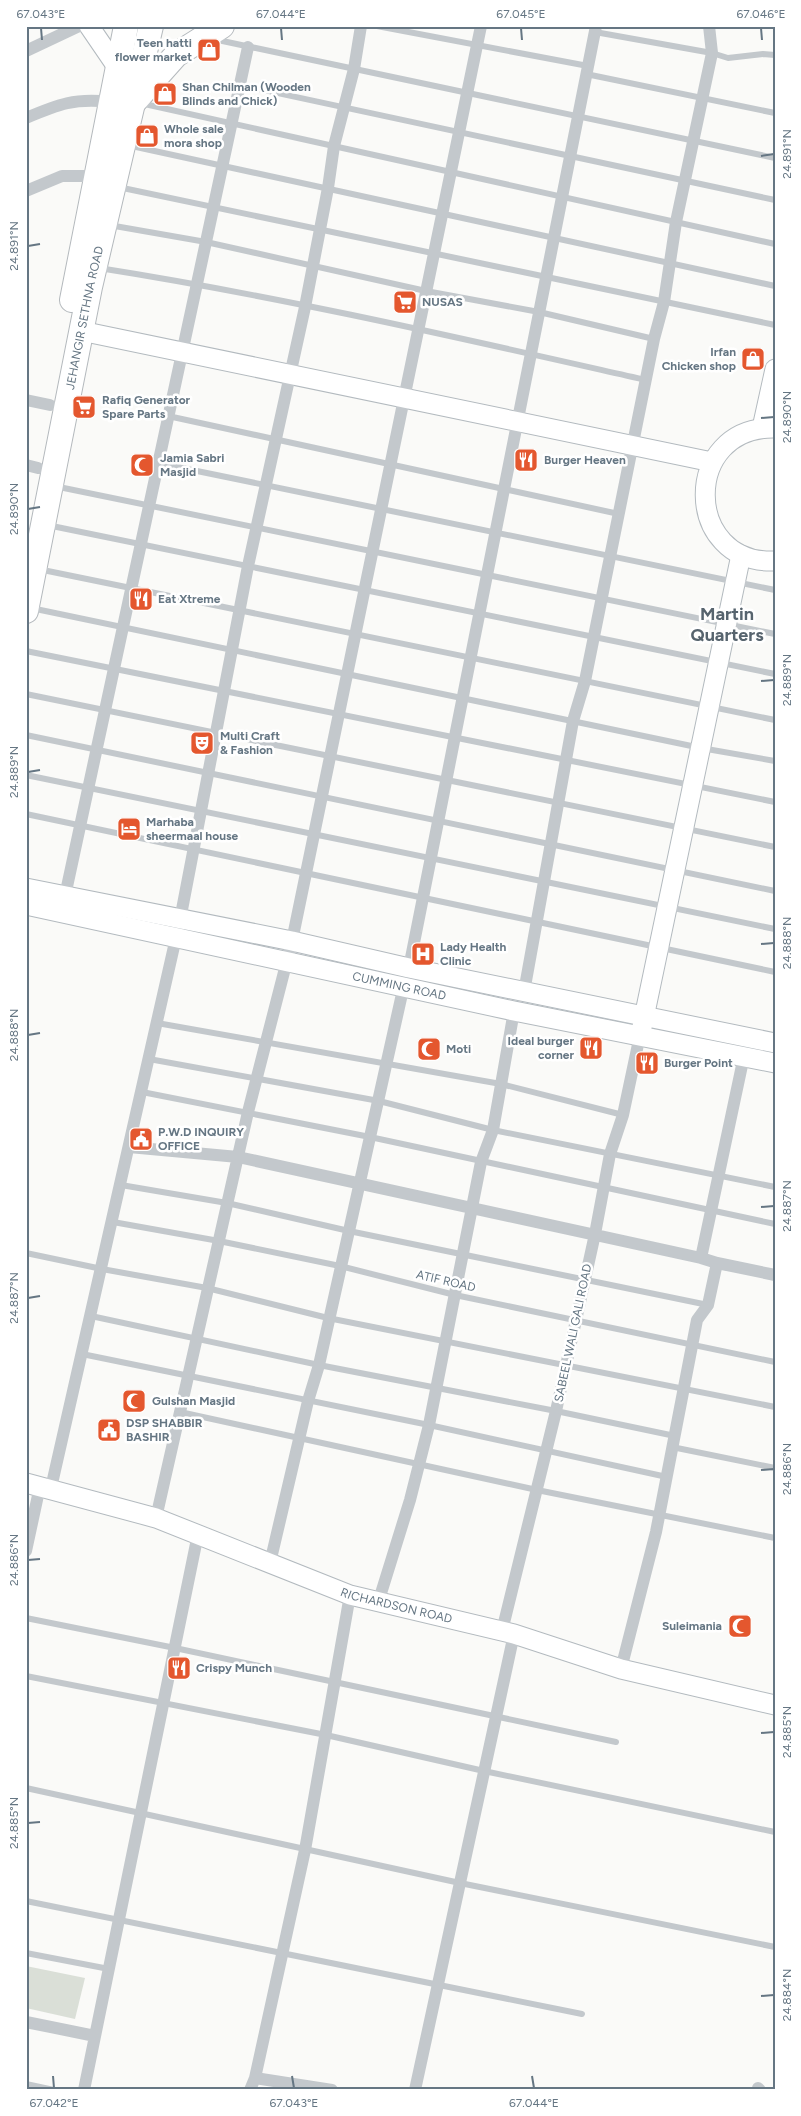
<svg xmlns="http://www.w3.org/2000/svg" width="801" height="2116" font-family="Figtree,sans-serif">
	<rect width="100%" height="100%" fill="#fafaf8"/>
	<!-- green -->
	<path fill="#dadfd7" d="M26,1966L85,1978L75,2019L26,2008Z"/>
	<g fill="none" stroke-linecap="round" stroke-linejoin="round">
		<!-- secondary casing -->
		<g stroke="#b3babf" stroke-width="21">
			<g id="secondary">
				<path d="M89,26L117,67"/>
				<path d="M81,331L712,462"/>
				<path d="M762,428L775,369"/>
				<path d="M775,428C681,426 683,565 775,561"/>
				<path d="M26,888L292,941L409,968L775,1043"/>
				<path id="s1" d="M26,905L514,1011L775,1063"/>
				<path d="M642,1027L741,555"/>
				<path id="s2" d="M26,1483L156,1518L350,1595L514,1634L621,1669L775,1705"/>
			</g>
		</g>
		<!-- highway casing -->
		<g stroke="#b4b9bd" stroke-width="26">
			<g id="highway">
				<path d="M135,101L176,55L222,26"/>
				<path d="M72,300L126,26"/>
				<path id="s3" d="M26,611L90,287L151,26"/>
			</g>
		</g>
		<!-- lane -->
		<path stroke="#c3c8cc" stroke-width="6" d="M377,26L588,66
			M595,32L712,53L728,58L763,54L775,55
			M213,39L775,158
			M586,74L775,113
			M240,85L775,200
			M140,103L775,244
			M127,145L775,286
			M118,187L775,325
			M109,225L206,242L426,291L539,312L654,339
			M99,268C283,297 464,339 646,380
			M168,416L619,514
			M158,463L775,590
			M54,486L775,634
			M47,525L775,674
			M38,569L775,720
			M31,608L701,748L775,761
			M26,651L775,802
			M26,694L775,847
			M26,735L775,891
			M26,775L775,929
			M26,814L775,972
			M157,1023L501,1084L623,1115
			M149,1059L379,1101L493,1130L775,1187
			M142,1092L370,1137L775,1224
			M121,1185L227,1203L349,1231L708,1305
			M113,1222L219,1241L340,1266L455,1295L775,1362
			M26,1253L102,1269L207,1288L328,1318L775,1407
			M91,1316L319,1365L556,1411L675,1436
			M82,1354L429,1425L667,1477
			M180,1412L537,1490L775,1538
			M672,1447L775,1468
			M26,1618L175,1648L616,1742
			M26,1676L326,1735L484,1771L775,1832
			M26,1788L460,1883L775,1947
			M26,1901L582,2014
			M26,1953L109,1969
			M26,2084L54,2090"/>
		<!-- street -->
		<path stroke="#c3c8cc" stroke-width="12" d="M26,51L79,26
			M26,118C59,104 74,98 111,102
			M26,191L62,176H96
			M26,400L50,405
			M26,465L38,468
			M65,896L248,47
			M409,968L596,26
			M524,992L573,721L585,681L654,339L664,302L676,222L712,53L709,26
			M129,1147L238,1157L701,1258
			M717,1263L775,1275
			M51,1488L180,920L248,566L305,307L328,188L334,146L354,69L361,26
			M156,1518L248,1112L292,941L481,26
			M26,1551L40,1486
			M270,1563L308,1401L319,1365L404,985
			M378,1603L410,1500L429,1425L481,1162L493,1130L514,1011
			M502,1631L556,1411L595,1234L610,1154L623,1115L640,1035
			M621,1669L656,1532L697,1320L708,1305L717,1263L701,1258L744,1056
			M26,2022L95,2036
			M255,2078L332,2090
			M758,2088L760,2090
			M84,2090L198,1534
			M250,2090L255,2078L305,1850L350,1595
			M415,2090L514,1634"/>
		<!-- secondary -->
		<use href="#secondary" stroke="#fff" stroke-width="19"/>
		<!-- highway -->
		<use href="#highway" stroke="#fff" stroke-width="24"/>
	</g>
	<!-- ticks -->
	<path fill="none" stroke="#657683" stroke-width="2" d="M41,28L42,40M281,28L282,40M521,28L522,40M761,28L762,40M761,156L774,154M28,246L40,244M761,418L774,417M28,509L40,507M761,681L774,680M28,772L40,770M761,944L774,943M28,1035L40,1033M761,1207L774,1206M28,1298L40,1296M761,1470L774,1469M28,1560L40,1559M761,1733L774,1732M28,1823L40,1822M761,1996L774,1995M53,2076L54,2088M292,2076L294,2088M532,2076L534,2088"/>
	<!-- icons -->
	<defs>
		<g id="shop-square" transform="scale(1.25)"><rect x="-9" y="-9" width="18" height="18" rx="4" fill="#e4572e" stroke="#fff"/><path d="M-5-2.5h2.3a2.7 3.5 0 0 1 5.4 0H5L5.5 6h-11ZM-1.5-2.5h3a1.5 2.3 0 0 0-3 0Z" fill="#fff"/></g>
		<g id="supermarket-square" transform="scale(1.25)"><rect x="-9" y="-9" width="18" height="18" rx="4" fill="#e4572e" stroke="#fff"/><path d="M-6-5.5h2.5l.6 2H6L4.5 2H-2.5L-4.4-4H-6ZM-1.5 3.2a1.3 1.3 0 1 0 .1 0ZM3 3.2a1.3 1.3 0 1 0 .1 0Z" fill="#fff"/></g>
		<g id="restaurant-square" transform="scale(1.25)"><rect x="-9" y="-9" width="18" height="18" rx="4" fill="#e4572e" stroke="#fff"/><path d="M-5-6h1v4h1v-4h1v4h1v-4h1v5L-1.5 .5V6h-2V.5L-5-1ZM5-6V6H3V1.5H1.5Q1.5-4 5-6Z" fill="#fff"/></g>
		<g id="mosque-square" transform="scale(1.25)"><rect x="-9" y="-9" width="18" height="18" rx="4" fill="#e4572e" stroke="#fff"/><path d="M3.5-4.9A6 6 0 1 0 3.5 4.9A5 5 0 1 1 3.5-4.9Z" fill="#fff"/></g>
		<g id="theatre-square" transform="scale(1.25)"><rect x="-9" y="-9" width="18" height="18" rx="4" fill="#e4572e" stroke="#fff"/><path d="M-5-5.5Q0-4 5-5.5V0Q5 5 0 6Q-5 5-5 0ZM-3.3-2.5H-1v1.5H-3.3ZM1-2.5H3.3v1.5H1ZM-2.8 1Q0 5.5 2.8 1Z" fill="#fff"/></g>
		<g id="hotel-square" transform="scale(1.25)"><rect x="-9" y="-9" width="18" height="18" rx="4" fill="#e4572e" stroke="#fff"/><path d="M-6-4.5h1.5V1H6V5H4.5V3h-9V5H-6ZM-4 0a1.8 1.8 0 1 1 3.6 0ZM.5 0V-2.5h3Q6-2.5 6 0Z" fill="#fff"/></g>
		<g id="hospital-square" transform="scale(1.25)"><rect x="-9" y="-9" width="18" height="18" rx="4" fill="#e4572e" stroke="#fff"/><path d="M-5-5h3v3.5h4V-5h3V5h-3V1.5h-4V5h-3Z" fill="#fff"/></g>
		<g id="civic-square" transform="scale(1.25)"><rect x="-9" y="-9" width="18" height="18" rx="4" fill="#e4572e" stroke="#fff"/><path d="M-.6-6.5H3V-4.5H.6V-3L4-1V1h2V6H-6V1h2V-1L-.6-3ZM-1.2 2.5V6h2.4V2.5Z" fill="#fff"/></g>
	</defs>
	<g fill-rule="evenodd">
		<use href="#shop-square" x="209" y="50"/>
		<use href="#shop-square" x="165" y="94"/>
		<use href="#shop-square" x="147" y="136"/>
		<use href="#supermarket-square" x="405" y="302"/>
		<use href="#shop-square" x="753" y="359"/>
		<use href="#supermarket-square" x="84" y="407"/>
		<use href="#restaurant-square" x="526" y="460"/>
		<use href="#mosque-square" x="142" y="465"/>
		<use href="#restaurant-square" x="141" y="599"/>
		<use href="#theatre-square" x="202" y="743"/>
		<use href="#hotel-square" x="129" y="829"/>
		<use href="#hospital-square" x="423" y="954"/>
		<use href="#restaurant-square" x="591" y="1048"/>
		<use href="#mosque-square" x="429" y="1049"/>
		<use href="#restaurant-square" x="647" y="1063"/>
		<use href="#civic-square" x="141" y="1139"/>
		<use href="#mosque-square" x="134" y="1401"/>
		<use href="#civic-square" x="109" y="1430"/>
		<use href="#mosque-square" x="740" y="1626"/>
		<use href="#restaurant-square" x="179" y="1668"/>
	</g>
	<g text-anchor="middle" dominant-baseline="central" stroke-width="5" stroke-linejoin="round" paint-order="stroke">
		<!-- poi labels -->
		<g font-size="12" font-weight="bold" fill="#657683" stroke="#fff" text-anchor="start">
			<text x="192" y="43" text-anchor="end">Teen hatti<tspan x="192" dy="14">flower market</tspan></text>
			<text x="182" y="87">Shan Chilman (Wooden<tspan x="182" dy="14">Blinds and Chick)</tspan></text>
			<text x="164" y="129">Whole sale<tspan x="164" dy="14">mora shop</tspan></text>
			<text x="422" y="302">NUSAS</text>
			<text x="736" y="352" text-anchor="end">Irfan<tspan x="736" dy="14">Chicken shop</tspan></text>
			<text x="102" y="400">Rafiq Generator<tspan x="102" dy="14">Spare Parts</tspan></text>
			<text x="160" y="458">Jamia Sabri<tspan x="160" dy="14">Masjid</tspan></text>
			<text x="544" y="460">Burger Heaven</text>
			<text x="158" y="599">Eat Xtreme</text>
			<text x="220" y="736">Multi Craft<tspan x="220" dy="14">&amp; Fashion</tspan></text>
			<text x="146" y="822">Marhaba<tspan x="146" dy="14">sheermaal house</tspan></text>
			<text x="440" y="947">Lady Health<tspan x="440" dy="14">Clinic</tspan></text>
			<text x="574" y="1041" text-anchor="end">Ideal burger<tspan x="574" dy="14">corner</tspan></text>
			<text x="446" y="1049">Moti</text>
			<text x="664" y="1063">Burger Point</text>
			<text x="158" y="1132">P.W.D INQUIRY<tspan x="158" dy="14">OFFICE</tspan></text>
			<text x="152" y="1401">Gulshan Masjid</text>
			<text x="126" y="1423">DSP SHABBIR<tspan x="126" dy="14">BASHIR</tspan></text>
			<text x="722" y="1626" text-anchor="end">Suleimania</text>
			<text x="196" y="1668">Crispy Munch</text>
		</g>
		<!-- street labels -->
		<g font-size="12" fill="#657683" stroke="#fff">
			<text stroke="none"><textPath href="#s3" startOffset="299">JEHANGIR SETHNA ROAD</textPath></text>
			<text stroke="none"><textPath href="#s1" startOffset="382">CUMMING ROAD</textPath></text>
			<text transform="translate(446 1281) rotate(13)">ATIF ROAD</text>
			<text transform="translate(573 1333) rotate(-78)">SABEEL WALI GALI ROAD</text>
			<text stroke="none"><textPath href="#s2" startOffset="391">RICHARDSON ROAD</textPath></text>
		</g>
		<!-- district labels -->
		<g font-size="18" font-weight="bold" fill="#57646e" stroke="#fff">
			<text x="727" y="614">Martin<tspan x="727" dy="21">Quarters</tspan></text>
		</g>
	</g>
	<!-- border -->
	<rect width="801" height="2116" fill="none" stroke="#ffffff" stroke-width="55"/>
	<rect x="28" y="28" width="746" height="2060" fill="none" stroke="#657683" stroke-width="2"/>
	<g font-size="12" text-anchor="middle" fill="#657683">
		<text x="41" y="18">67.043°E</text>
		<text x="281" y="18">67.044°E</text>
		<text x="521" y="18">67.045°E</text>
		<text x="761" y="18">67.046°E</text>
		<text transform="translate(787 154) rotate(-90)" y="4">24.891°N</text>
		<text transform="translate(14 246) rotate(-90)" y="4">24.891°N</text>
		<text transform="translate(787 417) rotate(-90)" y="4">24.890°N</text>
		<text transform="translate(14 509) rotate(-90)" y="4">24.890°N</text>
		<text transform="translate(787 680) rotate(-90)" y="4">24.889°N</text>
		<text transform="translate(14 772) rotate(-90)" y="4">24.889°N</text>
		<text transform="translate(787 943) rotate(-90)" y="4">24.888°N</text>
		<text transform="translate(14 1035) rotate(-90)" y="4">24.888°N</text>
		<text transform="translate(787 1206) rotate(-90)" y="4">24.887°N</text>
		<text transform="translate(14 1298) rotate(-90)" y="4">24.887°N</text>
		<text transform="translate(787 1469) rotate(-90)" y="4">24.886°N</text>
		<text transform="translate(14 1560) rotate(-90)" y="4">24.886°N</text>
		<text transform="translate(787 1732) rotate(-90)" y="4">24.885°N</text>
		<text transform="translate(14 1823) rotate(-90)" y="4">24.885°N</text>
		<text transform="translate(787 1995) rotate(-90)" y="4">24.884°N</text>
		<text x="54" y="2107">67.042°E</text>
		<text x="294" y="2107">67.043°E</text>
		<text x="534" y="2107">67.044°E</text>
	</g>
</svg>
